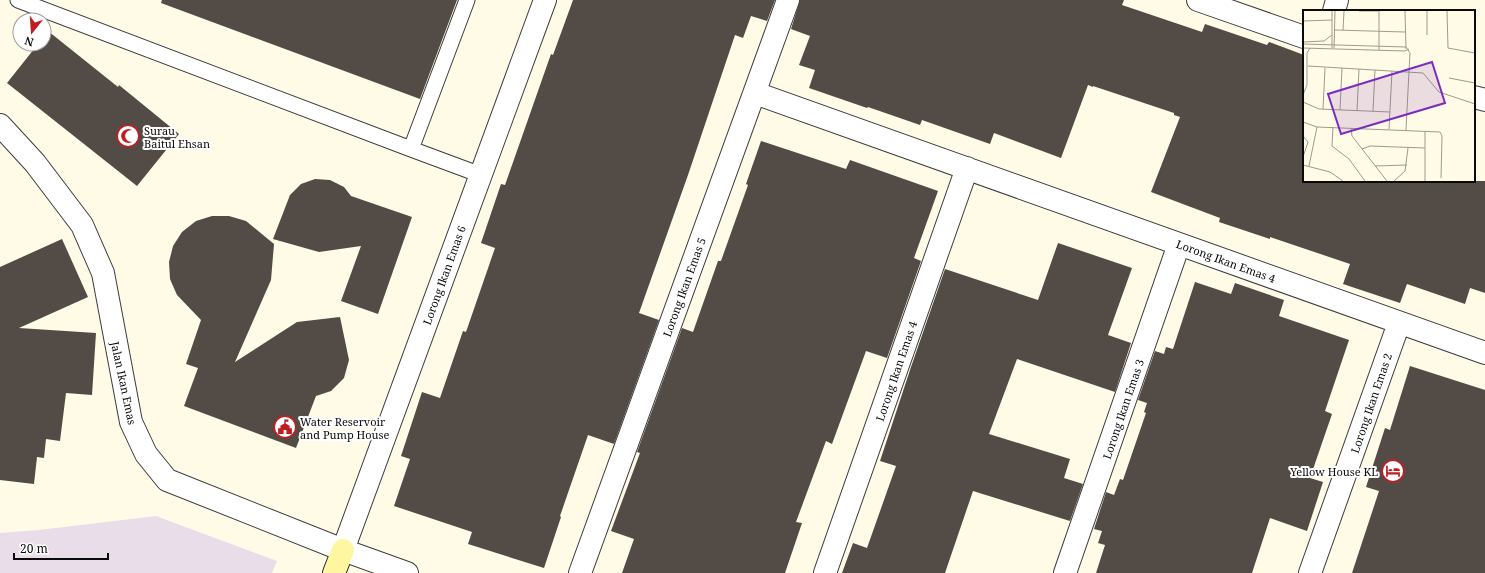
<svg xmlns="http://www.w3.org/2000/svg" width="1485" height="573" font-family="'Noto Serif',serif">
	<rect width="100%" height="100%" fill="#fffbe7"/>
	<!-- industrial -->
	<path fill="#e9ddea" d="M156,516L277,561L272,573H0V533L39,530Z"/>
	<!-- building -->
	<path fill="#534b46" d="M162,0H457L420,99L161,3Z
		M573,0H775L767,21L751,16L743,38L735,35L688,175L639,313L659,320L614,444L588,435L560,516L561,517L544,568L468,544L472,532L394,506L410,459L401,456L422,392L440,398L463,331L466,332L495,248L481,243L501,184L505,185L551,54L553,55Z
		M800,0H1124L1122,5L1202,32L1205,24L1267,45L1269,42L1304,55V181H1485V293L1470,288L1465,304L1407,284L1400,303L1343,284L1350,264L1270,237V239L1219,222L1220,218L1151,192L1180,117L1174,115V113L1093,86V87L1088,85L1061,158L994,133L990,144L922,120L920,125L868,107L867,108L809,88L815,70L799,65L810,36L791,29Z
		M48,31L118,87L119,85L179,134L137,186L7,83L38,44H44V37Z
		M761,141L846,169L850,160L938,191L914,258L921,261L887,358L866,351L832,444L826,441L796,522L802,523L785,573H622L634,539L611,531L640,453L637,452L682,328L693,332L718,261H721L748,185L746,184Z
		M315,179L330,180L344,187L351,196L412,217L378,314L341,301L361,246L319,252L273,239L290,195L301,184Z
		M212,216H229L246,221L274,244L271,280L235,362L297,322L340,317L349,360L344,378L331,391L316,396L296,448L184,406L198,368L186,364L201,320L177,295L170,279L169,262L173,246L182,232L196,221Z
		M62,239L88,297L19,328L96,333L92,395L66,393L60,441L46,439L44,458L37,457L34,484L0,480V267Z
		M1058,243L1132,268L1108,335L1131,343L1115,392L1017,359L989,434L1070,459L1064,478L1083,484L1070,521L973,491L945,573H842L853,543L867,548L896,466L880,461L911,367L945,269L1038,300Z
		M1195,282L1231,294L1235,283L1284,300L1279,316L1349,340L1325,411L1332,414L1310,478L1323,482L1307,531L1270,518L1252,573H1096L1105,545L1098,543L1102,531L1094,529L1106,492L1114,495L1120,479L1123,480L1146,413L1144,412L1147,403L1138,400L1155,351L1164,354L1166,347L1173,349Z
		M1410,366L1485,390V573H1352L1379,491L1366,487L1385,428L1390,430Z"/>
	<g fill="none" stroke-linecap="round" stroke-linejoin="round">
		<!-- service casing -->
		<g stroke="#3d3d3d" stroke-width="17">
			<path id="service" d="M18,0L411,149L481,175
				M411,149L467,0"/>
		</g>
		<!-- minor casing -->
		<g stroke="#3d3d3d" stroke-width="24">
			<path id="minor" d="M1198,0L1304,37
				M1334,11L1337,0
				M755,93L1485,353
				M1474,97L1485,100
				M343,550L545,0
				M580,573L788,0
				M825,573L967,168
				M1065,573L1179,244
				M1310,573L1399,323"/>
		</g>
		<!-- tertiary casing -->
		<g stroke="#3d3d3d" stroke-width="24">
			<path id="tertiary" d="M0,125L35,163L82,225L103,273L131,422L146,454L167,480L343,550L407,573"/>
		</g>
		<!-- secondary casing -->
		<g stroke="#2c2c2c" stroke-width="24">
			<path id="secondary" d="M334,573L343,550"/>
		</g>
		<!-- service -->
		<use href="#service" stroke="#fff" stroke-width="15"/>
		<!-- minor -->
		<use href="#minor" stroke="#fff" stroke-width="22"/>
		<!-- tertiary -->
		<use href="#tertiary" stroke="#fff" stroke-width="22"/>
		<!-- secondary -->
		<use href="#secondary" stroke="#fff6a2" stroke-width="22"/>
	</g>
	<!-- icons -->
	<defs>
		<g id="mosque-ring" transform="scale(1.15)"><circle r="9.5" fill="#fff" stroke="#bf1d22" stroke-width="1.5"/><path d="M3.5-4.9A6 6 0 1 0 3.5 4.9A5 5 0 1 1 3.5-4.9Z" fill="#bf1d22"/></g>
		<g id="civic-ring" transform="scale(1.15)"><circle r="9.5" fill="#fff" stroke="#bf1d22" stroke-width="1.5"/><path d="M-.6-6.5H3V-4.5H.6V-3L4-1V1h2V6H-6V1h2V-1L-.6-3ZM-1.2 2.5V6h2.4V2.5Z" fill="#bf1d22"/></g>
		<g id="hotel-ring" transform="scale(1.15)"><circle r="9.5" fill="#fff" stroke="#bf1d22" stroke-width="1.5"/><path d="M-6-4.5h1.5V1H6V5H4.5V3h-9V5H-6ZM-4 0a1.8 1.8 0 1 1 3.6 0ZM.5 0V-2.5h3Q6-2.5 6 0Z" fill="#bf1d22"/></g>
	</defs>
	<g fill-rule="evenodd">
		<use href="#mosque-ring" x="128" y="136"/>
		<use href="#civic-ring" x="285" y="427"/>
		<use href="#hotel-ring" x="1393" y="471"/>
	</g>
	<g text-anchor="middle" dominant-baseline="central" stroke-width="4" stroke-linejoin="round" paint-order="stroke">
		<!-- poi labels -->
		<g font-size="11" fill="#0a0a0a" stroke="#fff" text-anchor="start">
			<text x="144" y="130">Surau<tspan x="144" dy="13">Baitul Ehsan</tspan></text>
			<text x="300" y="421">Water Reservoir<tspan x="300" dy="13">and Pump House</tspan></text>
			<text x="1378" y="471" text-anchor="end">Yellow House KL</text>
		</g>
		<!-- street labels -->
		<g font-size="11" fill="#0a0a0a" stroke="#fff">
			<text transform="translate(1226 261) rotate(20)">Lorong Ikan Emas 4</text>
			<text transform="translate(444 275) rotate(-70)">Lorong Ikan Emas 6</text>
			<text transform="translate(684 287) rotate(-70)">Lorong Ikan Emas 5</text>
			<text transform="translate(896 371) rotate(-71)">Lorong Ikan Emas 4</text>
			<text transform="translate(124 383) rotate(78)">Jalan Ikan Emas</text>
			<text transform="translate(1371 403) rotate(-71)">Lorong Ikan Emas 2</text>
			<text transform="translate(1123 409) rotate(-71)">Lorong Ikan Emas 3</text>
		</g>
	</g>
	<!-- overview -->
	<g transform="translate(1303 10)">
		<rect width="172" height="172" fill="#fffbe7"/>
		<path fill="none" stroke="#9d9b8f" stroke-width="1" d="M29,1V38M56,1H76V40M102,1L103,39M124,1V25M144,1L145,38L172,43M0,11L29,10M32,20L102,22M40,20L41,1M0,32L21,31L29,25M0,34L103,37L107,43L106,61M0,38L102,41L106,39M31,38L32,1M5,56L120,63L136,82L172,94M146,68L172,73M0,85L4,75V43L7,38M0,92L16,99L87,102M20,99L22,58M37,100L39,58M54,101L56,59M70,101L72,60M0,112L14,117L137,122L139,126L138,168M30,117L29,136L46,149L62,171M48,118L49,126L84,171M86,119L89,61M103,120L106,61M0,126L5,132L0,147M59,139L67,136L122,138M0,155L27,162L40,171M6,156L14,117M72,156L104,155M91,171L102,161L105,138M122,171V121"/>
		<path fill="#7b2cbf" fill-opacity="0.15" stroke="#7b2cbf" stroke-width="2" d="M129,52L142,93L38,124L25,84Z"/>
		<rect width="172" height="172" fill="none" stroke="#0a0a0a" stroke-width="2"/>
	</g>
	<!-- north arrow -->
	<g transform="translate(32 32) rotate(197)"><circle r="19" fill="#ffffff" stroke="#9d9d9d"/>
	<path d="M0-3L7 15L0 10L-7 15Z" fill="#bf1d22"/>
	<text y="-6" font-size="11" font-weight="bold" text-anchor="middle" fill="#0a0a0a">N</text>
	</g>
	<!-- scale -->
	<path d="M14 553v6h94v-6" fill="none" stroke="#0a0a0a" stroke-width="2"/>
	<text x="20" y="553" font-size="12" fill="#0a0a0a" stroke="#ffffff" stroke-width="3" paint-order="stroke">20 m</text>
</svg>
